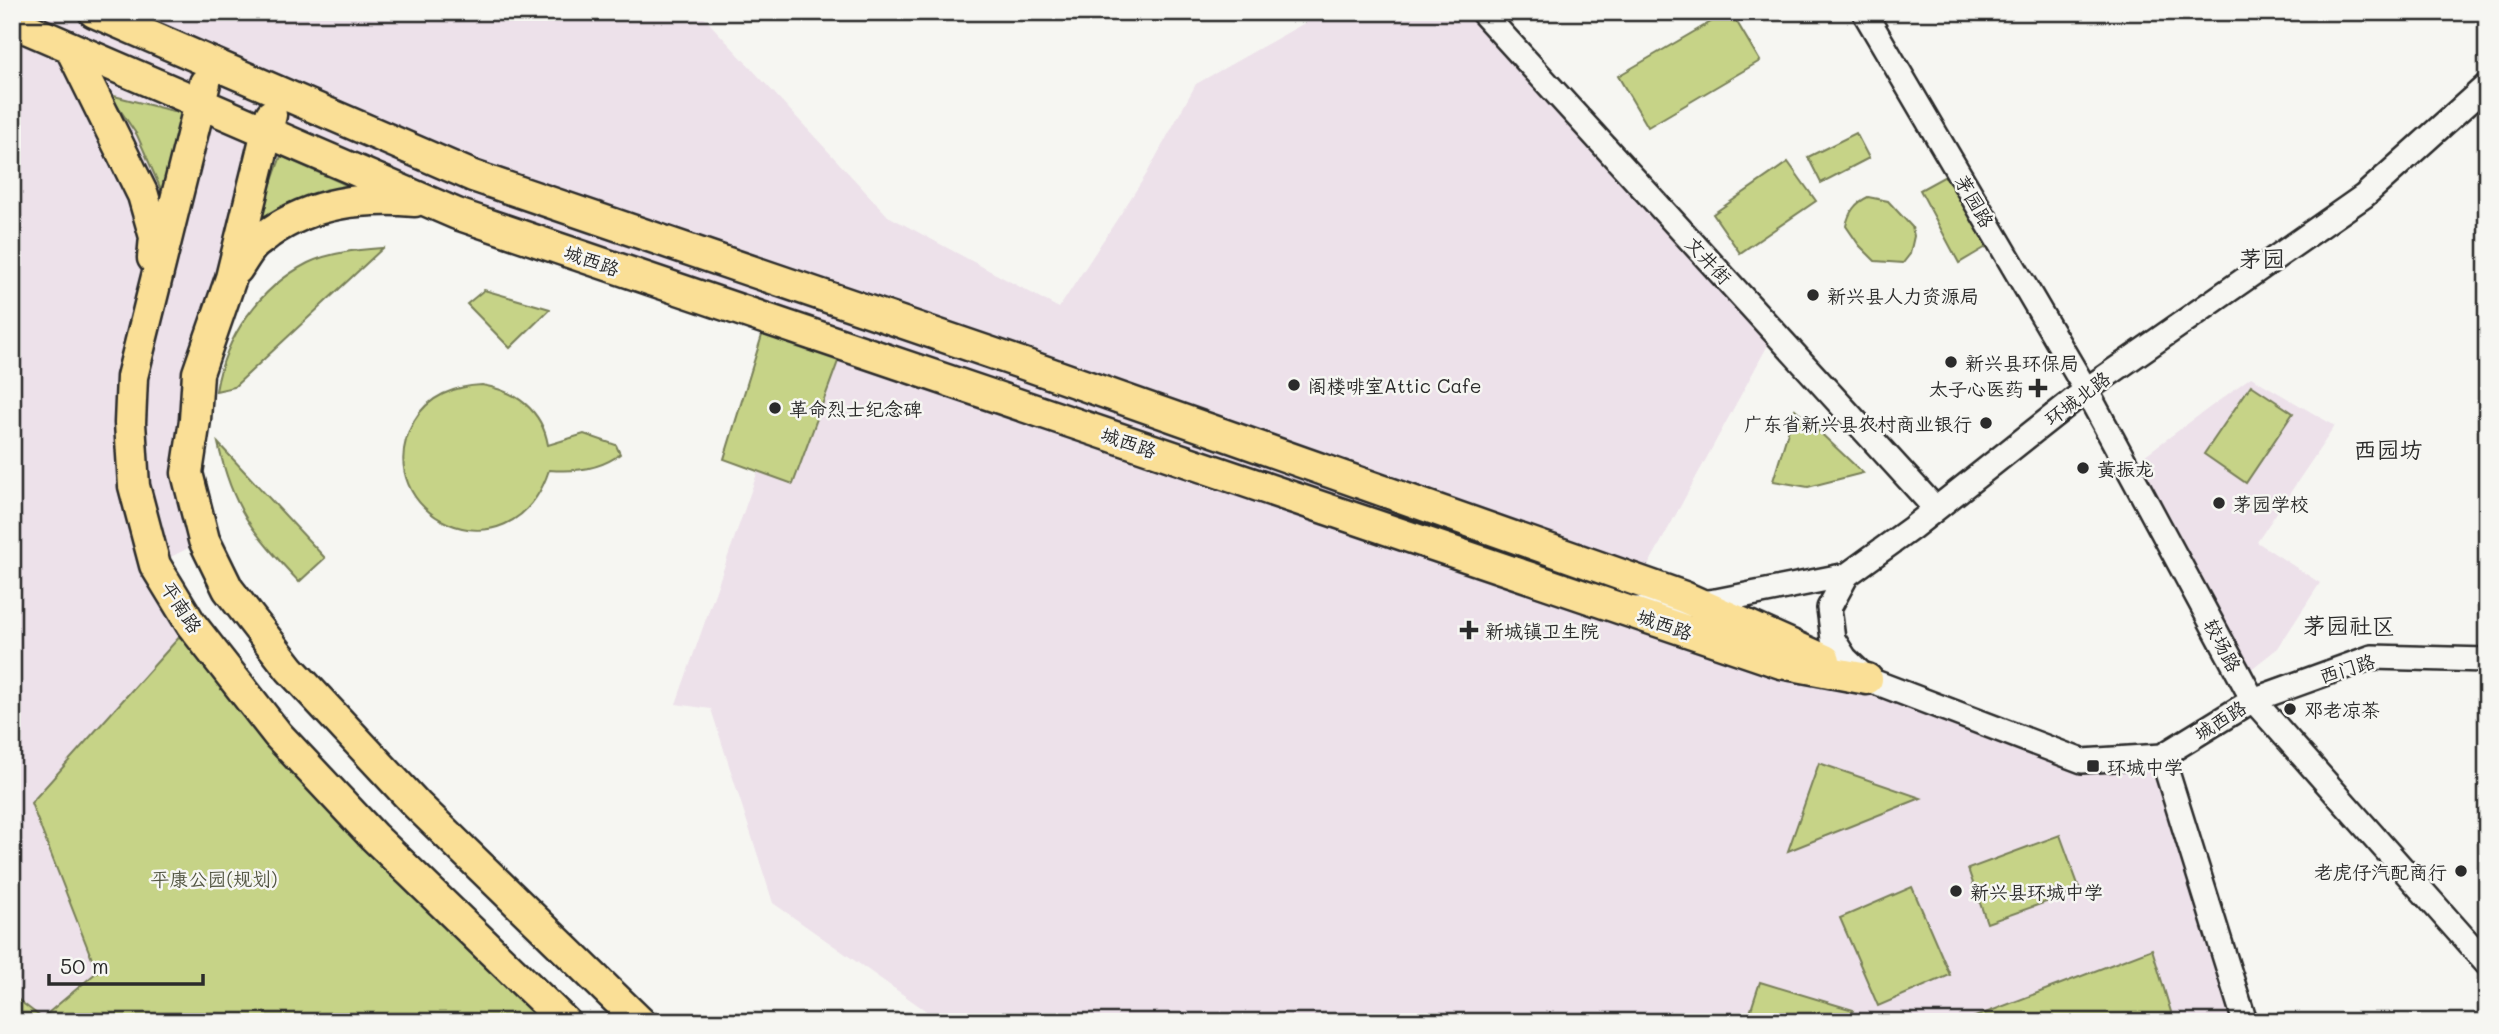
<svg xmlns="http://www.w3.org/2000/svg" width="2499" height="1034" font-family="Mali,'LXGW WenKai TC',sans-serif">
	<rect width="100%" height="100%" fill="#f6f6f2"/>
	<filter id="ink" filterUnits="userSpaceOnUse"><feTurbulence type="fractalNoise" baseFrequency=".0143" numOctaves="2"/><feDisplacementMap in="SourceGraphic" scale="14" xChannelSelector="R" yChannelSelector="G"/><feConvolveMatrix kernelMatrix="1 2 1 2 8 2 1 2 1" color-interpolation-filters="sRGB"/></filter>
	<g filter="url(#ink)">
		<!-- built -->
		<path fill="#ede1ea" d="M12,12H699L888,216L1059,308L1146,175L1196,84L1324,12H1482L1775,332L1624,610L2082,761L2162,756L2245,1022H942L773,903L711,709L676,704L758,471L792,483L844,345L267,132L198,373L204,540L155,565L191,624L31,803L97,972L42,1018L12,995Z
			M2251,377L2335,426L2257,542L2320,583L2278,648L2250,670L2133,464Z"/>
		<!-- green -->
		<path fill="#c6d387" stroke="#787f59" stroke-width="2" d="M1728,12H1731L1760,61L1648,127L1618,76Z
			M110,95L185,114L163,194L137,135Z
			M1856,133L1869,158L1821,183L1808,157Z
			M281,156L358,190L253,233Z
			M1788,162L1816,201L1740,253L1713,214Z
			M1949,174L1988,246L1959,263L1920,190Z
			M1868,197L1888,201L1912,227L1914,236L1910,254L1903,263L1875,261L1859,245L1846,226C1849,212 1855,203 1868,197Z
			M383,248L234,387L216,391C225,337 259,288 308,263C331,252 358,250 383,248Z
			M484,290L550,309L510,348L467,304Z
			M767,319L844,345L793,484L724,459Z
			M482,385C516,391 542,410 548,445L584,434L616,445L620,454C600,470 574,472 549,470C511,586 363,513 414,421C428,396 455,386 482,385Z
			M2251,385L2293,413L2246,483L2204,454Z
			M1795,409L1863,473L1808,487L1773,481Z
			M218,443L325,558L299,582C253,532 233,511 218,443Z
			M191,624L565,1022H12V995L42,1018L97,972L31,803Z
			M1819,763L1921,798L1788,851Z
			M2060,835L2080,890L1987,923L1968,869Z
			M1912,887L1950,975L1878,1006L1840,918Z
			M2152,949L2174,1022H1962Z
			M1760,982L1853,1010L1849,1022H1747Z"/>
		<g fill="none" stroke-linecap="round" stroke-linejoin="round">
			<!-- minor casing -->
			<g stroke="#2b2b2b" stroke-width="28">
				<path id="minor" d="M1482,12L1935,508
					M1864,12L2086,390L2253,700L2487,964
					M1847,575L1829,608L1833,639L1845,658L1867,679L2082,761L2162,756L2253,700L2372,657L2487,660
					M1635,609L1662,608L1716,601L1847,575L1912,528L2086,390L2364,196L2487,85
					M2162,756L2245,1022"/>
			</g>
			<!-- major casing -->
			<g stroke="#2b2b2b" stroke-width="35">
				<path id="major" d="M94,12L473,176L1021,363L1684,597L1825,660
					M12,22L457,214L1781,663L1867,679
					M70,47L143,195L155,237L153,258
					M205,83L132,377L130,423L134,486L155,565L191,624L278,735L373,836L565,1022
					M271,115L231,278L198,373L195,420L187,473L204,540L228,589L290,669L417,805L640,1022
					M237,269C242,262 246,254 252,247C257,241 264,238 269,233C314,202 361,197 415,201"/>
			</g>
			<!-- minor -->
			<use href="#minor" stroke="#f6f6f2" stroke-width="23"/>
			<!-- major -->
			<use href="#major" stroke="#fadf96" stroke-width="30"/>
		</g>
	</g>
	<!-- markers -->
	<g fill="#2b2b2b" stroke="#f6f6f2" stroke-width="2.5">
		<circle cx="1813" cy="295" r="7"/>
		<circle cx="1951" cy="362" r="7"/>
		<circle cx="1294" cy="385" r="7"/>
		<path d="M2034.5 377.5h7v7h7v7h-7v7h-7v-7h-7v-7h7z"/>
		<circle cx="775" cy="408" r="7"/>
		<circle cx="1986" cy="423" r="7"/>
		<circle cx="2083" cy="468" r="7"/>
		<circle cx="2219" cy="503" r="7"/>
		<path d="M1465.5 619.5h7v7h7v7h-7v7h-7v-7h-7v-7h7z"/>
		<circle cx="2290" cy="709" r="7"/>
		<rect x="2086" y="759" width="14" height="14" rx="3.5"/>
		<circle cx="2461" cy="871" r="7"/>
		<circle cx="1956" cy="891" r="7"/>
	</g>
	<g text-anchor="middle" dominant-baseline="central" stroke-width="5" stroke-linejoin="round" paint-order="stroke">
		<!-- street labels -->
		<g font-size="19" fill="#2b2b2b" stroke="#f6f6f2">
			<text transform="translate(1975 201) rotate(60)">茅园路</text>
			<text transform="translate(592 260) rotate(19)">城西路</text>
			<text transform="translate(1709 260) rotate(47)">文井街</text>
			<text transform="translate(2077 398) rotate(-37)">环城北路</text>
			<text transform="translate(1129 442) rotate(19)">城西路</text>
			<text transform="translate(182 607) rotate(57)">平南路</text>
			<text transform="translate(1665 624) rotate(19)">城西路</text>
			<text transform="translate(2223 645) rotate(62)">较场路</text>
			<text transform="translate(2347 668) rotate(-17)">西门路</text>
			<text transform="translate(2220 720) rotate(-32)">城西路</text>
		</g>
		<!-- poi labels -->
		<g font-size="19" fill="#2b2b2b" stroke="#f6f6f2" text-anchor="start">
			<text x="1827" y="295">新兴县人力资源局</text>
			<text x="1965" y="362">新兴县环保局</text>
			<text x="1308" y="385">阁楼啡室Attic Cafe</text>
			<text x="2024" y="388" text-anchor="end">太子心医药</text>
			<text x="789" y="408">革命烈士纪念碑</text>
			<text x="1972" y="423" text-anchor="end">广东省新兴县农村商业银行</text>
			<text x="2097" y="468">黄振龙</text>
			<text x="2233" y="503">茅园学校</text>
			<text x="1485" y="630">新城镇卫生院</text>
			<text x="2304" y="709">邓老凉茶</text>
			<text x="2107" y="766">环城中学</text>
			<text x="2447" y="871" text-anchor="end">老虎仔汽配商行</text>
			<text x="1970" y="891">新兴县环城中学</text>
		</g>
		<!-- park labels -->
		<g font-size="19" fill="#525542" stroke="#f6f6f2">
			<text x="214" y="878">平康公园(规划)</text>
		</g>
		<!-- quarter labels -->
		<g font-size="23" fill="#2b2b2b" stroke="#f6f6f2">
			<text x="2262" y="258">茅园</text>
			<text x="2388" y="449">西园坊</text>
			<text x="2349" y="625">茅园社区</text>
		</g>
	</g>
	<!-- margin -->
	<rect width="2499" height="1034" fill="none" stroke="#f6f6f2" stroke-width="42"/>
	<rect x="21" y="21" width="2457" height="992" fill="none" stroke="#2b2b2b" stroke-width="2.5" filter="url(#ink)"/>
	<!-- scale -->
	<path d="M49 974v10h154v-10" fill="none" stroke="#2b2b2b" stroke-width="3.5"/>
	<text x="60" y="974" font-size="21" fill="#2b2b2b" stroke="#f6f6f2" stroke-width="5" paint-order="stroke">50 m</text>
</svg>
